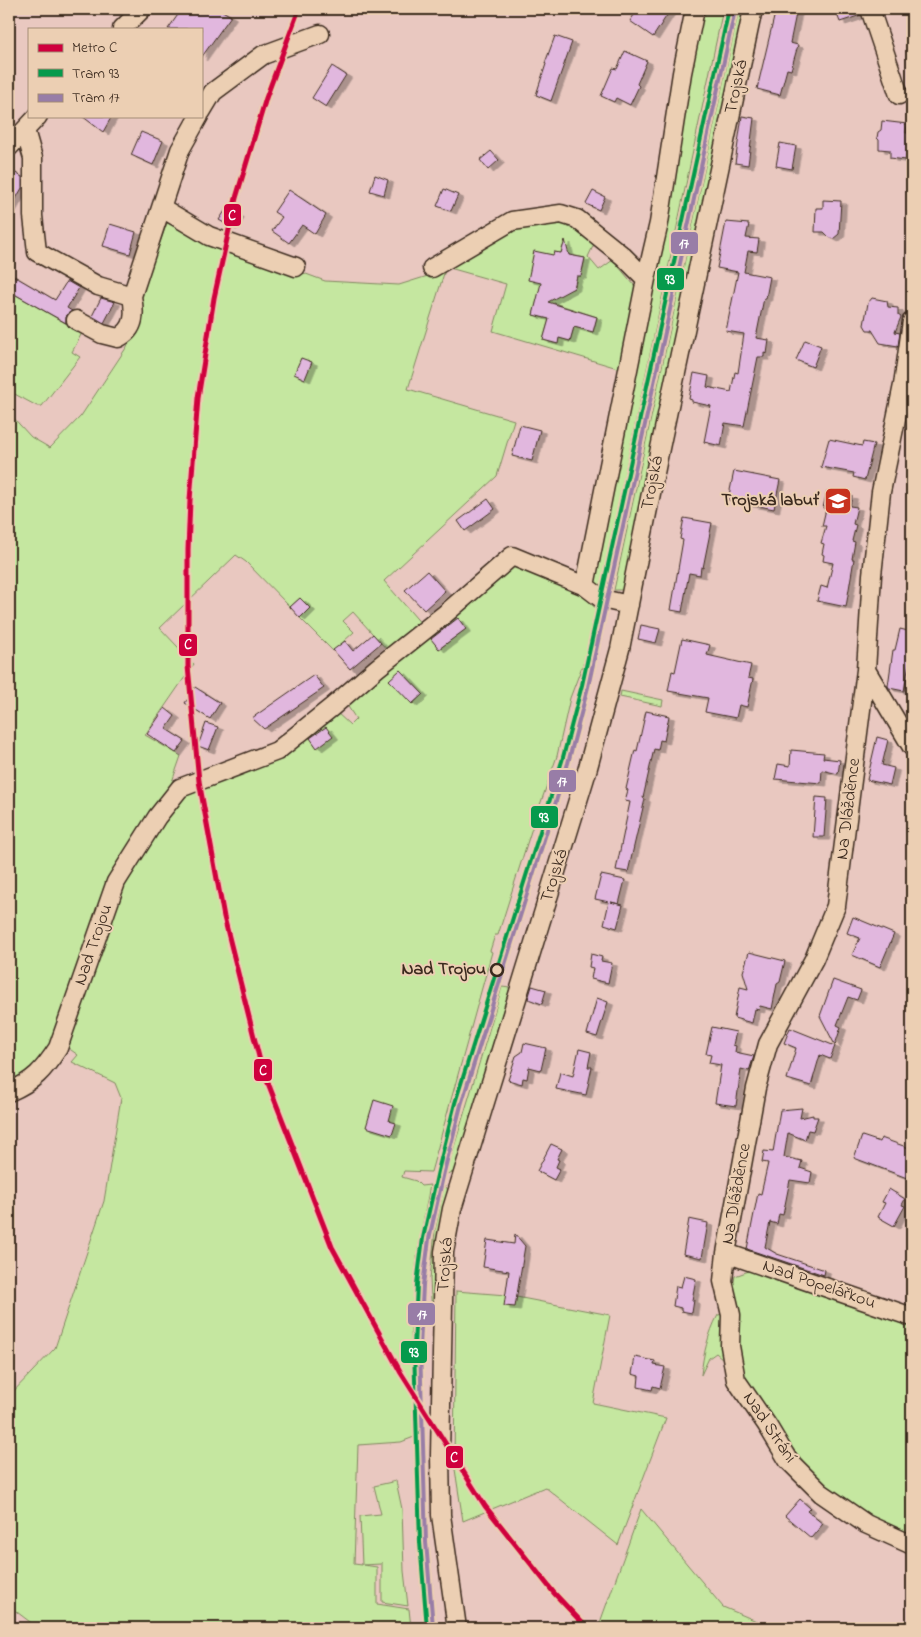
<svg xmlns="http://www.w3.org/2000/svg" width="921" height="1637" font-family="'Indie Flower',sans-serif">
	<defs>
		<filter id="shadow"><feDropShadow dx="5.5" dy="3" stdDeviation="0" flood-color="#0004"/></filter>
	</defs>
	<rect width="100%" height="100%" fill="#e9c8c0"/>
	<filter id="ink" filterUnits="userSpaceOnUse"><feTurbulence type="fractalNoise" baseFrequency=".02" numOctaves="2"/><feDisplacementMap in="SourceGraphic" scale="10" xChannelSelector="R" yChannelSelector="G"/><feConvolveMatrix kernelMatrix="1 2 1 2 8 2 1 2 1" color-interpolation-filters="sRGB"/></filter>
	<g filter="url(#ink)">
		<!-- green -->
		<path fill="#c5e7a0" stroke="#80885f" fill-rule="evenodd" d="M700,9H723L601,586L596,583L593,577Z
			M739,9H748L625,588L621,590H614Z
			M576,219L586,236L594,244L588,257L599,270L613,260L640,292L621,369L493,331L506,284L446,267L408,389L514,420L497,476L384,581L423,626L390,653L353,612L343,621L354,632L333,651L300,618L310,608L300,598L290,607L246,562L236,555L160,628L194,664L145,735L181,756L166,799L110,882L57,1034L32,1072L9,1086V413L31,437L50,448L81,416L128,345L138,323L141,294L167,223L203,239L260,257L325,281L399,285L431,275L512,228ZM563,246L567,247L566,254L585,258L581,276H577L575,287L572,289L549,275L554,252L561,253ZM537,300L553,305L554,303L597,317L593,332L574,327L570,341L559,338L557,344L543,340L549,319L533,315Z
			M9,291L67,324L84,329L72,352L80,357L42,406H37L9,391Z
			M511,562L585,591L591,604L598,610L589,648L570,698L557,756L531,831L498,935H495L490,951L492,952L431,1172L404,1171L402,1177L416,1181L421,1186L430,1185L417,1255L411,1331L414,1437L401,1442L358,1445L354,1564L362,1565L360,1516L381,1514L374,1486L396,1481L402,1509L404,1571L408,1606L382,1602V1562L381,1564L363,1565L377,1567V1604L409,1609L411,1628H38L9,1606V1396L55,1348L104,1201L121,1098L115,1083L72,1062L78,1055L64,1045L120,884L183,794L335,711L350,725L356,719L345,702ZM458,618L466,629L439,649L431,638ZM400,670L423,694L413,704L390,680Z
			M621,691L663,700L662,706L620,697Z
			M502,987L510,988L454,1172L446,1174Z
			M444,1186L447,1188L448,1193L432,1445L433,1335L430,1279L435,1231Z
			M749,1271L762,1272L912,1326V1542L861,1516L818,1480L775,1426L740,1376L730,1304L735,1276Z
			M456,1291L506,1295L610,1315L593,1403L666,1418L618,1545L545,1487L463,1521L454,1463Z
			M723,1314V1359L716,1353L709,1358L701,1375C703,1355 708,1334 718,1315Z
			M641,1509L723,1607L771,1627L770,1628H598Z"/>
		<!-- building -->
		<path fill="#e1b7de" stroke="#3b2a1e" filter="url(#shadow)" d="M182,9H219L231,16L201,58V29H168Z
			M638,9H671L653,37L630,21Z
			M776,9H797L790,43L798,45L791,70L787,69L780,95L757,89Z
			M835,9H860L861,15L840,22Z
			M555,36L572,42L551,101L536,95L546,64L545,63Z
			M625,51L647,61L637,84L639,86L630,105L616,98L614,102L601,96L613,68L617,69Z
			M332,66L346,75L326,107L312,98Z
			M82,116H112L103,132Z
			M742,116L754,118L748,165L735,163Z
			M882,121L907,124L906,133H909L906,160L890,158V150L879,149V140L877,138L878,132L881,130Z
			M141,132L163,141L153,165L131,155Z
			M780,143L796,146L792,169L776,166Z
			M491,151L499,160L488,170L480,160Z
			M9,169L22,177V188L9,211Z
			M375,175L388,180L384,195L370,191Z
			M444,189L458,195L451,211L437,206Z
			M289,190L326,215L315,234L302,225L289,243L272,231L282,217L274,212Z
			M593,191L605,197L599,210L586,204Z
			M823,200L841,201L839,234L833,239L829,237L824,232H815L816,208H823Z
			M227,208L239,215L231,227L219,220Z
			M726,222L749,224L746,238L759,239L757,252L748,251L744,272L770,277L766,298H764L756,338L769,340L767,354L764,353V357H758L744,426L725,423L721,446L704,442L711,406L692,402V400L689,399L694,373L709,376L707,387L731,392L735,372L738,373L744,334L726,331L738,272L717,268Z
			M110,224L136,232L130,254L103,246Z
			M565,240L569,255L585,258L581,276H577L574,288L548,302L597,317L593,332L574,327L570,341L559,338L558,344L543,340L549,319L533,315L541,283L528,280L534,251L553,255L554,252L561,253Z
			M9,273L55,300L67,281L79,288L67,308L72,311L66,315V323L9,291Z
			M101,298L115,302L104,323L92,316Z
			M872,298L887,301L888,307L898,308V315L901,317L895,332L900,333L898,346L880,343L872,330H867L864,325L868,303Z
			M805,340L821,346L813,367L796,360Z
			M301,358L312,362L305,379L294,374Z
			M520,425L540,430L532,461L512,456Z
			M829,439L862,446L863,442L874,444L865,480L853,477L854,473L821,467Z
			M734,471L780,480L774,509L728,500Z
			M827,491L852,496L850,506L857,507L853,524L856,525L852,541L855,542L852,559H854L846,607L817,601L821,586L827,588L833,563L823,561L824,555L822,554L824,544L821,543L826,526H822L826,509L823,508Z
			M488,499L495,509L465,531L458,521Z
			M684,518L712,523L703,568L701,567L700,575L689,573L682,612L671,610L683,540L680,539Z
			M427,571L445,591L424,610L405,590Z
			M300,598L310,608L300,618L290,607Z
			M458,618L466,629L439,649L431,639Z
			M641,625L660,629L656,643L638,639Z
			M900,629L912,632V646L904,691L889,688L888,686L893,650H895Z
			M373,634L381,643L350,669L333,650L345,641L353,651Z
			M682,639L710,645L707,655L751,665L748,678L753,679L747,707L739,705L736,718L705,712L708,698L668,691L672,671L675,672Z
			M400,670L423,694L412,704L389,680Z
			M314,675L324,688L264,729L252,718Z
			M195,687L220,703L210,719L185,703Z
			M165,708L175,716L166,729L185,741L176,753L147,734Z
			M646,711L669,716L664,741L660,740L658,750L654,749L643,798L645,799L628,872L616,870L630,802L625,801L628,790L626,789L635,750L637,751Z
			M206,723L218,727L209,750L198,746Z
			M326,727L333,736L317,748L310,738Z
			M877,737L888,740L882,765L894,768L890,785L867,780Z
			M791,750L824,753L823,758L840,760L838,774L822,770L821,783L775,779L778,764L790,766Z
			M816,797L827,798L824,837H813Z
			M601,875L625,880L619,904L611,902L623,905L617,928L604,924L609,902L595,899Z
			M853,917L894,934L880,967L852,955L860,938L847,933Z
			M749,952L785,961L780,982L777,984L772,1009L760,1006L759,1010L755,1009L752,1023L734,1018L740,987L748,989L743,972Z
			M591,954L602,957L601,961L612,963L608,983L591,979L593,968L589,967Z
			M833,980L861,990L857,1000L848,997L837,1025L841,1027L835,1045L820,1016Z
			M532,986L546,990L542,1004L528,999Z
			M597,998L608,1002L597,1037L587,1034Z
			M712,1027L736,1032L733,1045L736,1046L735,1052L754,1056L749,1071L741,1069L736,1106L715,1103L721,1065L709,1063L711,1055L706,1054Z
			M790,1028L835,1046L830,1059L820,1055L811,1086L787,1079L796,1048L784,1043Z
			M524,1043L546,1048L541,1070L529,1067L527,1079L523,1078L522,1084L508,1080L516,1056L522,1052Z
			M579,1049L591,1052L588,1067H592L586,1095L556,1089L560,1072L573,1076Z
			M374,1100L393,1106L389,1121L396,1123L392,1135L366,1127Z
			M802,1108L800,1118L813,1115V1117H818L813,1131L808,1130L805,1140L788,1133L784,1157L802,1161L800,1168L812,1172L810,1183L790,1180L783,1215L779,1214L777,1224L770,1222L765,1247L777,1254L825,1270L824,1275L747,1249L758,1193L761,1194L768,1163L762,1162L764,1151L773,1152L780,1110Z
			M862,1136L880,1142L881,1138L912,1149V1165L907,1178L854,1158Z
			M551,1144L562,1149L557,1159L559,1160L556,1167L560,1169L554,1180L537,1171Z
			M889,1189L905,1199L902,1205L905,1206L894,1226L878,1217L885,1203L882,1202Z
			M689,1219L708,1223L702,1258L683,1254Z
			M515,1234L525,1246L515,1307L504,1306L509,1271L483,1267L487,1240L514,1244Z
			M684,1276L696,1279L692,1300H694L692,1313L681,1311V1308L673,1306L676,1286L681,1287Z
			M635,1357L655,1361L654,1365L665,1367L660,1388L653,1386L652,1390L638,1387L639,1376L632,1374Z
			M800,1499L810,1508L807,1511L823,1524L811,1538L785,1516Z"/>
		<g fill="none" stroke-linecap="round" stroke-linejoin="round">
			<!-- minor casing -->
			<g stroke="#3b2a1e" stroke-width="21">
				<path id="minor" d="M870,9L899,95
					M122,29L142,9
					M201,112L213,92L263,55L320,34
					M25,130L33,158V216L37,252L98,286L132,296L180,150L199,116
					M9,147L38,116
					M162,208L209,236L296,267
					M432,268L512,221L561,214L577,219L623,256L646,279
					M76,320L102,334L118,338C136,329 135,313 132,296
					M912,321L903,385L881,492L872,575L866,670L836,906L814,959L768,1044L756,1088L726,1253L723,1281L731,1315L730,1346L736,1380L767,1425L788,1460L821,1493L866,1524L912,1545
					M585,586L646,279L659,223L682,73L695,9
					M866,670L912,747
					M9,1092C34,1081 43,1071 58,1048L116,882L157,817L180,788L277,751L332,707L377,668L445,614L512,556L585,586L602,599L629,605
					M726,1253L912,1317
					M457,1628L441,1515L440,1455L444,1252L452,1209L587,771L620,649L659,453L753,9"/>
			</g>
			<!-- minor -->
			<use href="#minor" stroke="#eccfb3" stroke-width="18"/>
			<!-- tram-1 casing -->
			<g stroke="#eccfb3" stroke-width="8">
				<path id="tram-1" d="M427,1628L420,1542L414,1348L417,1284L423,1238L438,1171L455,1103L562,761L582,685L729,9"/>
			</g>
			<!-- tram-2 casing -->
			<g stroke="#eccfb3" stroke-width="8">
				<path id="tram-2" d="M433,1627L426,1542L420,1348L423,1285L429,1239L444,1172L461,1105L568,763L588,687L735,10"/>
			</g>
			<!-- tram-1 -->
			<use href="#tram-1" stroke="#069a4c" stroke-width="4"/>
			<!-- tram-2 -->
			<use href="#tram-2" stroke="#987da7" stroke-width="4"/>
			<!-- metro-1 casing -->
			<g stroke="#eccfb3" stroke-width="9">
				<path id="metro-1" d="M299,9L266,98L236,198L214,298L198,398L190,500L188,550V666L199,781L224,917L261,1065L332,1247L401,1373L485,1506L554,1593L587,1628"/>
			</g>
			<!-- metro-1 -->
			<use href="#metro-1" stroke="#cf003d" stroke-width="5"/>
		</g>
	</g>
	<!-- icons -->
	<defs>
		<g id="school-square" transform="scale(1.4375)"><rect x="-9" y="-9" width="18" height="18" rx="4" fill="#c8321e" stroke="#eccfb3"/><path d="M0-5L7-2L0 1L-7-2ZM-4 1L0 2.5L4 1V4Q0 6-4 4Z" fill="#fff"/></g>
	</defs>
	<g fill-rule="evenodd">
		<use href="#school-square" x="838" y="501"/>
	</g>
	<!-- markers -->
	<circle fill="#eccfb3" stroke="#3b2a1e" stroke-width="2.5" cx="497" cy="970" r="6"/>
	<g text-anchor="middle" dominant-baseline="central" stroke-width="4" stroke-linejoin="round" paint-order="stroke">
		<!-- street labels -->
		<g font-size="18" fill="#3b2a1e" stroke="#eccfb3">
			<text transform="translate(737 87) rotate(-78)">Trojská</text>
			<text transform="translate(653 483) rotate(-79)">Trojská</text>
			<text transform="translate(849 809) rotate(-83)">Na Dlážděnce</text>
			<text transform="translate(555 876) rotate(-73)">Trojská</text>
			<text transform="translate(94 945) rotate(-71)">Nad Trojou</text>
			<text transform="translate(737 1194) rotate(-80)">Na Dlážděnce</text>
			<text transform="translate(446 1265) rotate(-86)">Trojská</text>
			<text transform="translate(819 1285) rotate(19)">Nad Popelářkou</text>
			<text transform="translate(769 1428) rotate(56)">Nad Strání</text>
		</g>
		<!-- poi labels -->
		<g font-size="18" font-weight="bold" fill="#3b2a1e" stroke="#eccfb3" text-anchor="end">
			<text x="819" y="501">Trojská labuť</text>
		</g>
		<!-- stop labels -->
		<g font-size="18" font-weight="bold" fill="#3b2a1e" stroke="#eccfb3" text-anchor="end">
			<text x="486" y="970">Nad Trojou</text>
		</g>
	</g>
	<g stroke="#eccfb3" stroke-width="2">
		<rect x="223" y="203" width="19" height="24" rx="5" fill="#cf003d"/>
		<rect x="670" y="231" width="29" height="24" rx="5" fill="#987da7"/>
		<rect x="656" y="267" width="29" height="24" rx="5" fill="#069a4c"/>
		<rect x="178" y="633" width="20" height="24" rx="5" fill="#cf003d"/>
		<rect x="548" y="769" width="29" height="24" rx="5" fill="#987da7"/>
		<rect x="530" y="805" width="29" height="24" rx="5" fill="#069a4c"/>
		<rect x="253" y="1058" width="20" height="24" rx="5" fill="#cf003d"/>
		<rect x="407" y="1302" width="29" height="24" rx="5" fill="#987da7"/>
		<rect x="400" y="1340" width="28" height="24" rx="5" fill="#069a4c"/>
		<rect x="445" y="1445" width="19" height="24" rx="5" fill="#cf003d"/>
	</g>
	<g font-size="14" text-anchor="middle" font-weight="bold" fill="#fff">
		<text x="232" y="220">C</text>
		<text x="684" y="248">17</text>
		<text x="670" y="284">93</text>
		<text x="188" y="649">C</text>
		<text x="562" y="786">17</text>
		<text x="544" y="822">93</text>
		<text x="263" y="1075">C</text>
		<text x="422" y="1319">17</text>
		<text x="414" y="1357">93</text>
		<text x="454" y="1462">C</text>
	</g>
	<!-- margin -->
	<rect width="921" height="1637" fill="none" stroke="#eccfb3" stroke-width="30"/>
	<rect x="15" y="15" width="891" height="1607" fill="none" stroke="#3b2a1e" stroke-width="2" filter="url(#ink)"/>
	<!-- legend -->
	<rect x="28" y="28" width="175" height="90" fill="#eccfb3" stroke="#a58d77"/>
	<rect x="38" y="44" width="25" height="8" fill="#cf003d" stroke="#a58d77"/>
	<text x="72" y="52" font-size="15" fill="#3b2a1e">Metro C</text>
	<rect x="38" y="69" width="25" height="8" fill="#069a4c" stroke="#a58d77"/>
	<text x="72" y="78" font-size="15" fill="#3b2a1e">Tram 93</text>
	<rect x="38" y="94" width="25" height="8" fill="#987da7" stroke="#a58d77"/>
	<text x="72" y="102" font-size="15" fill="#3b2a1e">Tram 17</text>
</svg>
